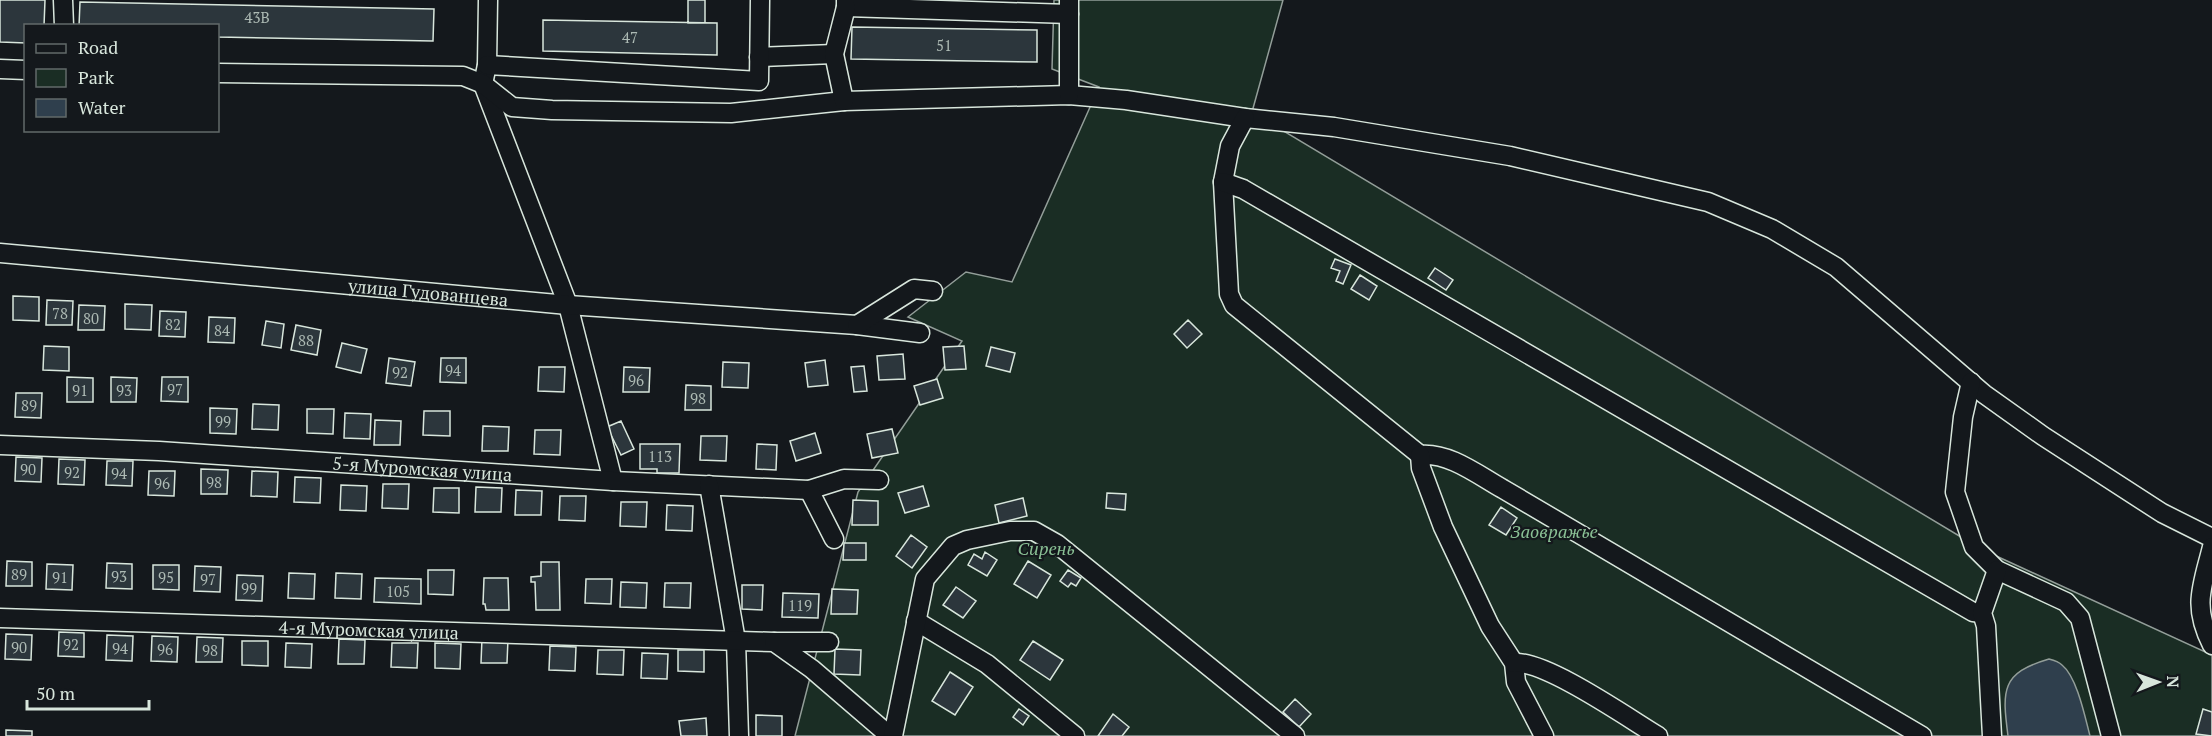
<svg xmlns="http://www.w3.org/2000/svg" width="2212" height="736" font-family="'PT Serif',serif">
	<rect width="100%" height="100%" fill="#14181c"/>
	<!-- green -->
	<path fill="#1a2d24" stroke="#939e99" stroke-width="1.5" d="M1054,0H1283L1252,112L1981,549L2212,655V736H795L858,492L962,341L908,317L966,272L1012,282L1099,87L1052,69Z"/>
	<!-- water -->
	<path fill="#2f3f4d" stroke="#939e99" stroke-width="1.5" d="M2049,659C2053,660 2059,662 2062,665C2077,677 2085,717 2090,736H2008C2002,690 2001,673 2049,659Z"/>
	<!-- building -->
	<path fill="#2c363c" stroke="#d8e6dc" stroke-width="1.5" d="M0,0H45L44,26H26V43L0,42Z
		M688,0H705V23H688Z
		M80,2L434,9L433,41L218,37V26H79Z
		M543,20L717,23V55L543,51Z
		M852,27L1037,30V62L851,59Z
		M1335,259L1351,265L1343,284L1336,281L1340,271L1331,268Z
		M1435,268L1453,280L1446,290L1428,278Z
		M1360,275L1377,286L1369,300L1351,289Z
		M13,296L39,297V321L13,320Z
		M47,300L73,301L72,325H46Z
		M125,304L152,305L151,330L125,329Z
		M79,305L105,306L104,330H78Z
		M160,311L186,312L185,337L159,336Z
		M209,317L235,318L234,343L208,342Z
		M1188,320L1202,334L1187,348L1174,334Z
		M266,321L284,324L281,348L262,345Z
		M296,325L321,330L317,355L291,350Z
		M342,343L367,349L361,373L336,367Z
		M44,346L69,347V371L43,370Z
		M964,346L966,369L945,370L943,347Z
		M991,347L1015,353L1010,372L986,366Z
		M903,354L905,379L879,380L877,356Z
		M389,358L415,362L411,386L386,383Z
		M441,358H466V383L440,382Z
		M825,360L828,385L808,387L805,363Z
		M723,362L749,363L748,388L722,387Z
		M864,366L867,391L854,392L851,367Z
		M539,367H565L564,392L538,391Z
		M624,367L650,368L649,392H623Z
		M67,377L93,378V402H67Z
		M111,377L137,378L136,402H111Z
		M162,377H188V402L161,401Z
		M937,379L943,398L920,405L914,386Z
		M686,385L711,386V410H685Z
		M16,393H42L41,418L15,417Z
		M253,404L279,405L278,430L252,429Z
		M210,408L237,409L236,434L210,433Z
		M307,409H334L333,434L307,433Z
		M424,411H450V436L423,435Z
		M345,413L371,414L370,439L344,438Z
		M375,420L401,421L400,445H374Z
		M621,421L634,449L621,455L607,427Z
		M483,426L509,427L508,451H482Z
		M892,429L898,453L872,458L867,434Z
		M535,430H561L560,455L534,454Z
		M815,433L821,453L796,461L790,441Z
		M701,436H727L726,461L700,460Z
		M640,444H680L679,473H657V469H640Z
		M757,444L777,445L776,470L756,469Z
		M16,457L42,458L41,482L15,481Z
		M59,459L85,460L84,485L58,484Z
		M107,461H133L132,486L106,485Z
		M201,469L228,470L227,494H201Z
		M149,471H175L174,496L148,495Z
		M252,471L278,472L277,497L251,496Z
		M295,477L321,478L320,503L294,502Z
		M383,484H409L408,509L382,508Z
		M341,485L367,486L366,511L340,510Z
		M923,486L929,506L905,513L898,493Z
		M476,487L502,488L501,512H475Z
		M434,488H459V513L433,512Z
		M516,490L542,491L541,515H515Z
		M1107,493L1126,494L1125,510L1106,508Z
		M560,496H586L585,521L559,520Z
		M1023,498L1027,516L999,523L995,505Z
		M853,500L878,501V525H852Z
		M621,502H647L646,527L620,526Z
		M667,505L693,506L692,531L666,530Z
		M1501,507L1517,518L1506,535L1489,525Z
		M911,535L927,547L912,568L896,556Z
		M844,543H866V560H843Z
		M985,552L997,560L987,576L968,565L974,554L982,559Z
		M7,561L32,562V586H6Z
		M1028,561L1051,575L1037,598L1014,584Z
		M541,562H559L560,610H536L535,582H531V577L541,576Z
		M107,563L132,564V589L106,588Z
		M47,564L73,565L72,590L46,589Z
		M153,565H179V590L153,589Z
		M195,566L221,567L220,592L194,591Z
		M428,570H454L453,595L428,594Z
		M1068,570L1081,578L1076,586L1071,583L1068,587L1060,581Z
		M289,573L315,574L314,599L288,598Z
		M336,573L362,574L361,599L335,598Z
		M237,575L263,576L262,601L236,600Z
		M375,578L421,579V604L374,602Z
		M484,578H508L509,610H486L485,604H483Z
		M586,579H612L611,604L585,603Z
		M621,582L647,583L646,608L620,607Z
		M665,583H691L690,608L664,607Z
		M742,585H763L762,610L742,609Z
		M956,587L976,601L963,618L943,605Z
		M832,589L858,590L857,614H831Z
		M783,593L819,594L818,618L782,617Z
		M59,632L84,633V657L58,656Z
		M6,634L32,635L31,660L5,659Z
		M107,635L133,636L132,661L106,660Z
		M152,636L178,637L177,662L151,661Z
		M197,637L223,638L222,662H196Z
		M482,638L508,639L507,663H481Z
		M339,639L365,640L364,664H338Z
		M242,641H268V666L242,665Z
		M1033,641L1063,660L1050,680L1020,660Z
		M286,643L312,644L311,668L285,667Z
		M392,643H418L417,668L391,667Z
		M435,643L461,644L460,669L435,668Z
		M550,646L576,647L575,671L549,670Z
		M835,649L861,650L860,675L834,674Z
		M598,650H624L623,675L597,674Z
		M678,650H704V672L678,671Z
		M642,653L668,654L667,679L641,678Z
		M950,672L973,687L955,715L932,701Z
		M1295,699L1311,714L1299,727L1283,712Z
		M1019,709L1029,716L1023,725L1013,717Z
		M2203,709L2212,712V736L2196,734Z
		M1113,714L1129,727L1122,736H1098Z
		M756,715L782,716V736H756Z
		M706,718L707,736H681L679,721Z
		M6,730L32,731V736H6Z"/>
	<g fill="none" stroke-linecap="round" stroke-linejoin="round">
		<!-- minor casing -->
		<g stroke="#d8e6dc" stroke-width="21">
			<g id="minor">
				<path d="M63,0L64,26"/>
				<path d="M488,0L487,65L483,84L568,305L613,481"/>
				<path d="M846,0V7L1069,14"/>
				<path d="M759,57L834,54"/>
				<path d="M487,65L759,81L760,0"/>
				<path d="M0,69L26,70"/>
				<path d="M218,73L463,76L483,84L512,107L552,110L731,113L844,101L1069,95L1126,100L1245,118L1334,127L1510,156L1708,202L1772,229L1836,267L1984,394L2043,436L2162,513L2212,538"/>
				<path d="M1069,95V0"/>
				<path d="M844,101L834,54L846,7"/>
				<path d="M1245,118L1230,146L1223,182L1229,294L1234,305L1420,455C1449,452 1478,475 1503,489L1922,736"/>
				<path d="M1223,182L1243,189L1973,612L1982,613"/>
				<path id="s1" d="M0,253L568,305L857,325L920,333"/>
				<path d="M857,325L914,289L933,291"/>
				<path d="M1971,382L1963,417L1955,492L1974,547L1997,570L2066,602L2080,618L2111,736"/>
				<path id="s2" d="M0,445L159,451L613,481L809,490L844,479L879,480"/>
				<path d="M1420,455L1421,468L1443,527L1490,626L1514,663L1516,682L1544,736"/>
				<path d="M709,485L736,641L739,736"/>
				<path d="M809,490L834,539"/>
				<path d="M2212,547C2202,587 2192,606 2212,645"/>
				<path id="s3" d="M0,618L774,642L812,669L890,736"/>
				<path d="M916,621L987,664L1075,736"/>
				<path d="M774,642H829"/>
				<path d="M1514,663C1545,660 1628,718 1658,736"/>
				<path d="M893,736L925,579L953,546L967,540L1010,531H1034L1057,544L1295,736"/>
				<path d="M1992,736L1986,626L1982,613L1997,570"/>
			</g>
		</g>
		<!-- minor -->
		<use href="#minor" stroke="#14181c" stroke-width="18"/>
	</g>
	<g text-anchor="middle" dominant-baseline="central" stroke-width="4.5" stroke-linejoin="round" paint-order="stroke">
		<!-- number labels -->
		<g font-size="15" fill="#adbab4">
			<text x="257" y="17">43В</text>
			<text x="630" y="37">47</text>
			<text x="944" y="45">51</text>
			<text x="60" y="313">78</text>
			<text x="91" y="318">80</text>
			<text x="173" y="324">82</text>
			<text x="222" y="330">84</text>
			<text x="306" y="340">88</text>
			<text x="453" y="370">94</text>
			<text x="400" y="372">92</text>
			<text x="636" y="380">96</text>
			<text x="175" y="389">97</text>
			<text x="80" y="390">91</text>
			<text x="124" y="390">93</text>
			<text x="698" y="398">98</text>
			<text x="29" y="405">89</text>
			<text x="223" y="421">99</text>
			<text x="660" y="456">113</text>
			<text x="28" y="469">90</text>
			<text x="72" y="472">92</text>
			<text x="119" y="473">94</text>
			<text x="214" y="482">98</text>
			<text x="162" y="483">96</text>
			<text x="19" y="574">89</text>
			<text x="119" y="576">93</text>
			<text x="60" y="577">91</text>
			<text x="166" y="577">95</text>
			<text x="208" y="579">97</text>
			<text x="249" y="588">99</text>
			<text x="398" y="591">105</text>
			<text x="800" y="605">119</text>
			<text x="71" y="644">92</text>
			<text x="19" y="647">90</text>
			<text x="120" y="648">94</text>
			<text x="165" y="649">96</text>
			<text x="210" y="650">98</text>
		</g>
		<!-- street labels -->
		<g font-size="18" fill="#d8e6dc" stroke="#14181c">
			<text stroke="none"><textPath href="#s1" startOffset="430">улица Гудованцева</textPath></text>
			<text stroke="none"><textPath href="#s2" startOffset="423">5-я Муромская улица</textPath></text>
			<text stroke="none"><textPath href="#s3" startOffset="369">4-я Муромская улица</textPath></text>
		</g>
		<!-- park labels -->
		<g font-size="18" font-style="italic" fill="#8ac095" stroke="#14181c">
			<text x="1554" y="531">Заовражье</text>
			<text x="1046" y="548">Сирень</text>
		</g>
	</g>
	<!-- legend -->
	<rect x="24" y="24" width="195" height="108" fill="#14181c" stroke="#626a69" stroke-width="1.5"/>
	<rect x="36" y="44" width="30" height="9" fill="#14181c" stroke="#626a69" stroke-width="1.5"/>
	<text x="78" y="54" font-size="18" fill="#d8e6dc">Road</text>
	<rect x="36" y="69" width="30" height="18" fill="#1a2d24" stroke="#626a69" stroke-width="1.5"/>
	<text x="78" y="84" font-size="18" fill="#d8e6dc">Park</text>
	<rect x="36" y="99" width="30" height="18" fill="#2f3f4d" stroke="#626a69" stroke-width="1.5"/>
	<text x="78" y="114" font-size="18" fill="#d8e6dc">Water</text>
	<!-- north arrow -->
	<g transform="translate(2158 682) rotate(89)" stroke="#14181c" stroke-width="4.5" paint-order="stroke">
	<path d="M0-4.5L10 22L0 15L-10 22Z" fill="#d8e6dc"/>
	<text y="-9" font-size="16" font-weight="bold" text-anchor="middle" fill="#d8e6dc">N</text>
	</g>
	<!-- scale -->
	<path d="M27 700v9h122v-9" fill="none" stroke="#d8e6dc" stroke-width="3"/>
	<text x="36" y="700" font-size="18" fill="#d8e6dc" stroke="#14181c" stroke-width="4.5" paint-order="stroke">50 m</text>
</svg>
